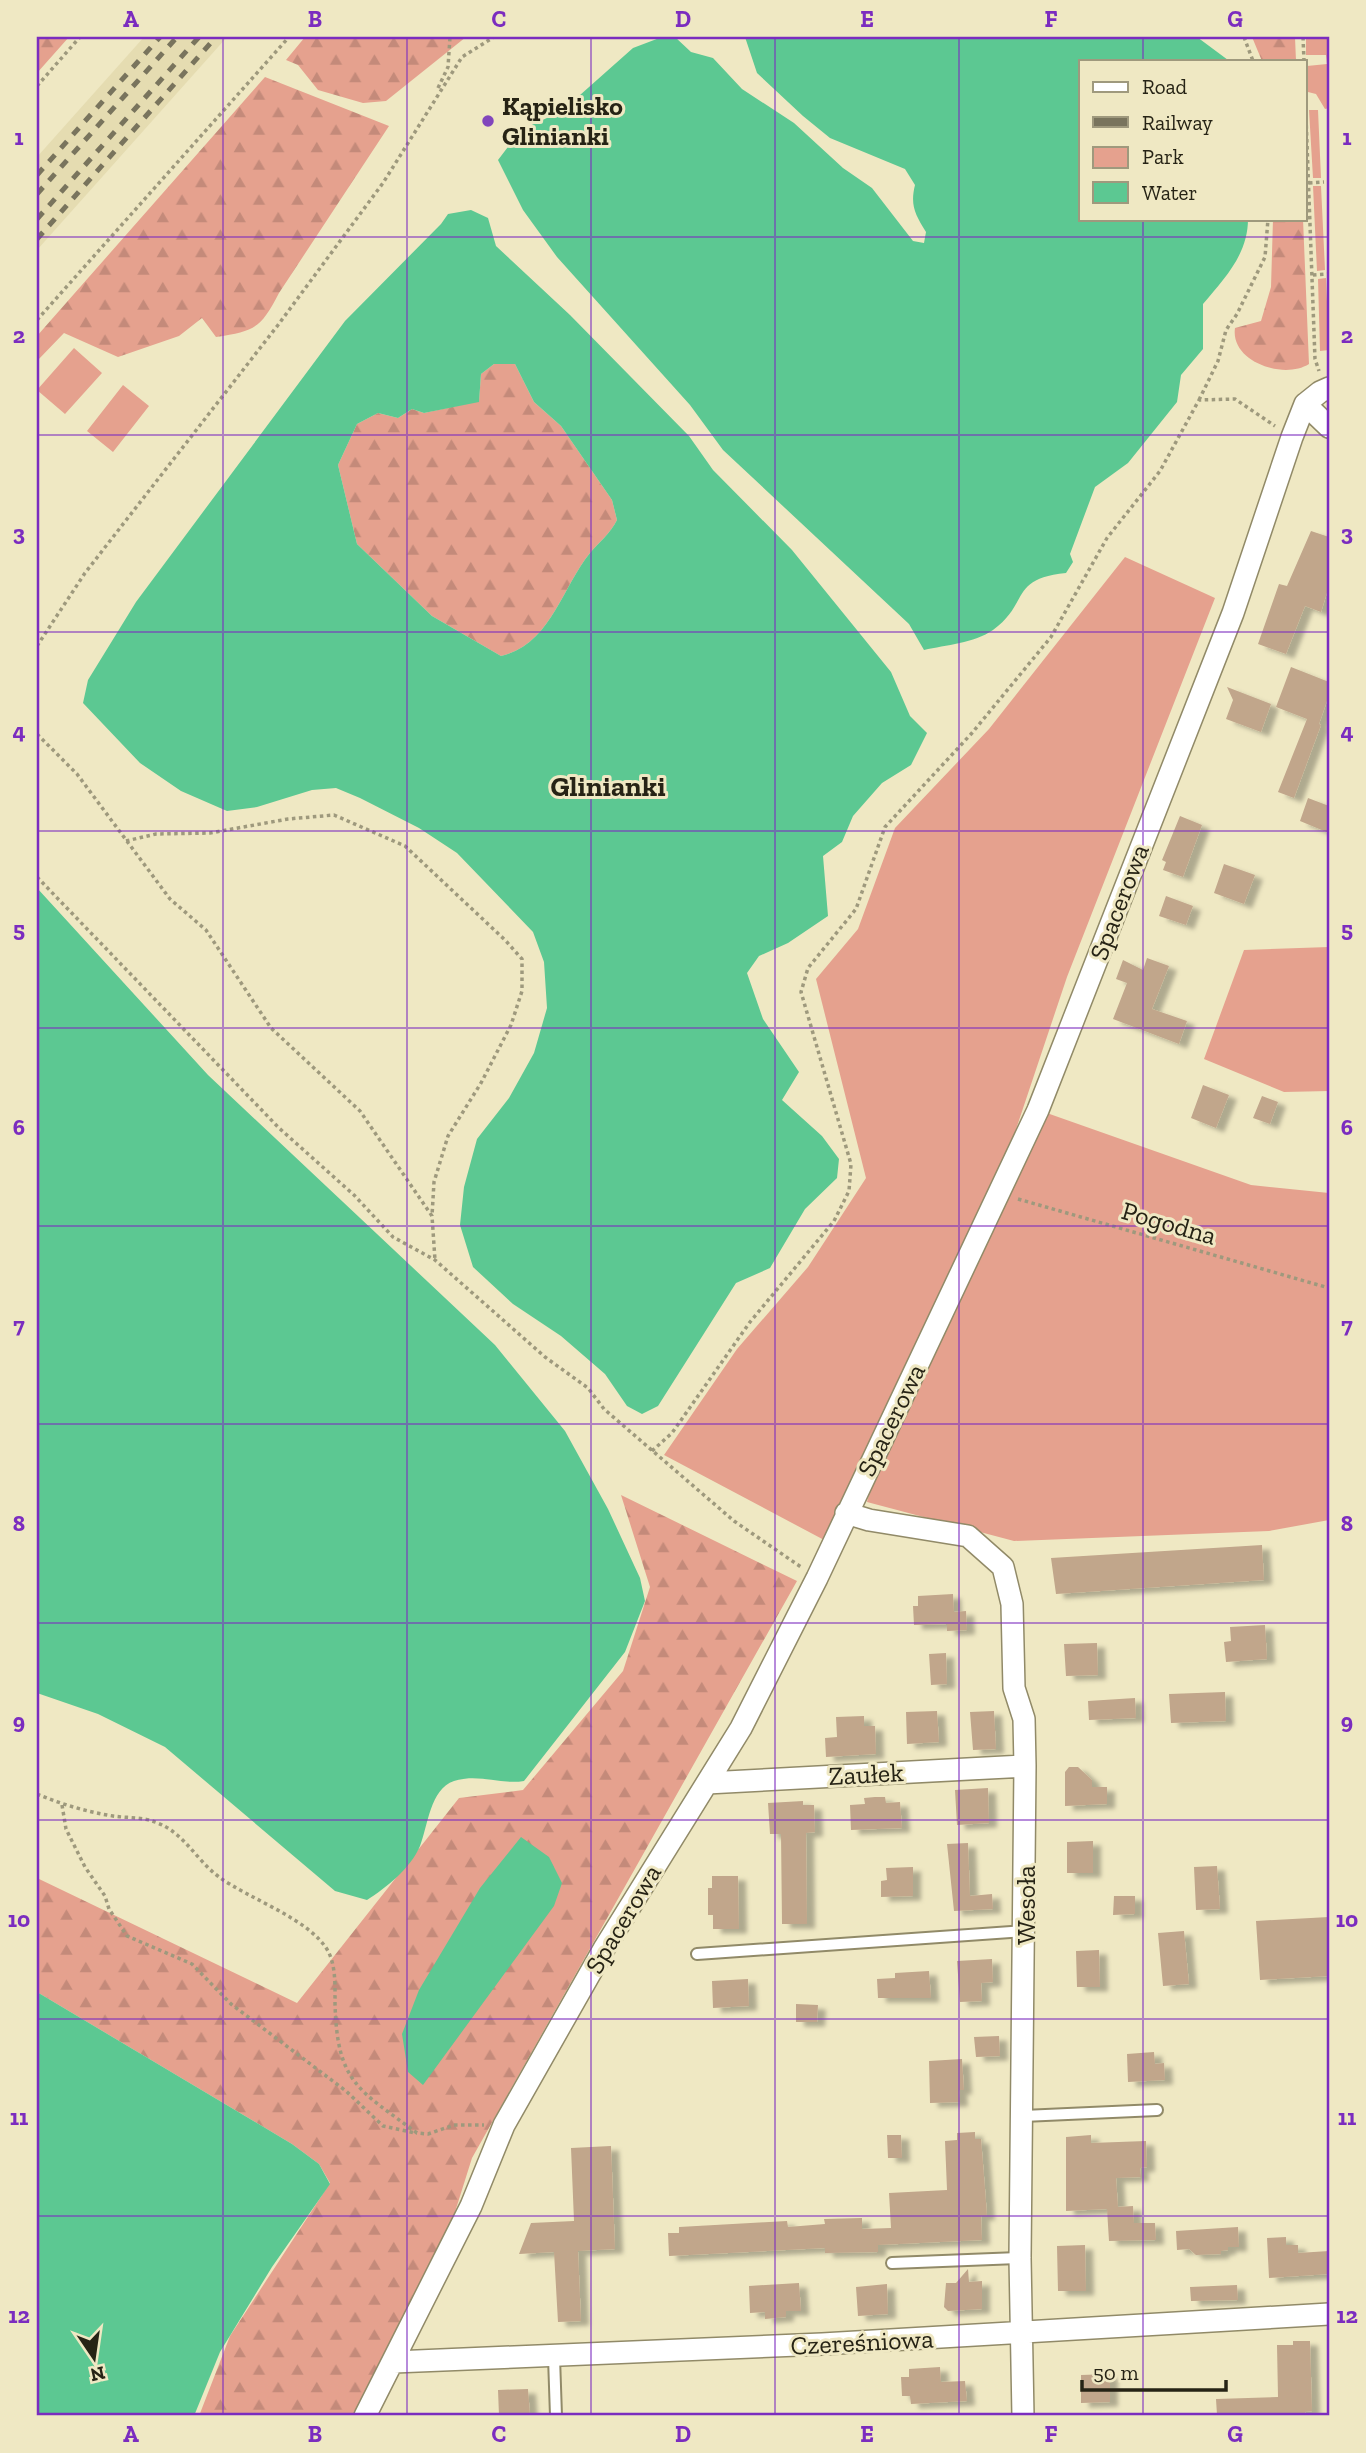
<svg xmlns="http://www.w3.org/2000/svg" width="1366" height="2453" font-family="'Zilla Slab',serif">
	<defs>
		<pattern id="forest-firs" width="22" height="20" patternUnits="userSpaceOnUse" patternTransform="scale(1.75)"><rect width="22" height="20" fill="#e5a18e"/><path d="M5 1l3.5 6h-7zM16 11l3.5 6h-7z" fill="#c48a7a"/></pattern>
		<filter id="shadow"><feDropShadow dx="8" dy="4.5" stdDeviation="2" flood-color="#0004"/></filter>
	</defs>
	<rect width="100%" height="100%" fill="#efe8c3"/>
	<!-- built -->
	<path fill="#e5dcb1" d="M144,37H227L37,250V157Z"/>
	<!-- green -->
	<path fill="#e5a18e" d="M1306,37H1329V108L1325,109L1316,94L1308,92L1307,66L1327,64L1326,55H1306Z
		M1309,110H1318L1321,178H1313Z
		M1313,186H1321L1325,270L1317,271Z
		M1326,278L1329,350L1320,351L1318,279Z
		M74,348L102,373L65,414L37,390Z
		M123,385L149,406L113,452L87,431Z
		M1125,557L1215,598L1067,977L1003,1168L826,1541L664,1455L737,1349L808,1267L866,1178L816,979L858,929L895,828L989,729Z
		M1329,947V1091L1284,1092L1204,1059L1244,950Z
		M1044,1112L1251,1185L1329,1193V1520L1269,1531L1014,1541L867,1502L876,1467Z"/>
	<!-- forest -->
	<path fill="url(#forest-firs)" d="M37,37H69L37,73Z
		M305,37H466L386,101L363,103L318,90L298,65L286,60Z
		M1252,37H1295L1296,61H1262Z
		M265,77L389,126L279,293C261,328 255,331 216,337L202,318L179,336L118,357L64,333L37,361V336Z
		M1273,219H1303L1309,364C1284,380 1230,362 1235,328L1261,321L1271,287Z
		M494,364H515L534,402L561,426L612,500L617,520C610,534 599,542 590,553C561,589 551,644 501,656L432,616L357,544L338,465L357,424L378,413L398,418L412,409L424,413L479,401L481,374Z
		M621,1495L797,1581L472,2158L449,2231L355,2416H199L230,2336L330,2183L319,2164L292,2144L37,1992V1878L297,2003L459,1798L523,1790L623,1671L650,1587Z"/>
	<!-- water -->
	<path fill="#5cc892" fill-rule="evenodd" d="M662,37H675L691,52L713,58L742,89L794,123L843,168L872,188L913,241L924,243L926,232C915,214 910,205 915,185L905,169L830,138L803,116L757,73L745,37H1197L1228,60L1081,61V219H1248C1248,254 1225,278 1203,304V349L1181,375L1177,402L1128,463L1095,487L1070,554L1073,562L1066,573C1009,579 1030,603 993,630C974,643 946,645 924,650L909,624L723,450L690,405L557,257L523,210L498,160L521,130L562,111L633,48Z
		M471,210L488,218L496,246L570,315L689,436L713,470L792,550L891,672L910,716L927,733L911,765L882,783L853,816L842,842L823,856L828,916L788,943L759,956L747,973L763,1019L799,1072L782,1100L822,1136L839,1159L837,1178L805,1209L770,1268L736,1283L658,1406L642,1414L627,1406L605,1374L561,1336L513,1304L473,1267L460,1225L464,1187L477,1139L509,1098L534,1053L547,1008L544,962L533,932L457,853L419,828L360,798L336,788L312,790L257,807L227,811L181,791L140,763L83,703L88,680L136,602L345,321L441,224L448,214ZM494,364H515L534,402L561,426L612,500L617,520C610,534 599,542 590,553C561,589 551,644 501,656L432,616L357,544L338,465L357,424L378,413L398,418L412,409L424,413L479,402L481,374Z
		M37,888L208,1075L495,1345L565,1431L608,1509L640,1578L645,1601L625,1652L524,1781C501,1785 478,1773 454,1781C430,1789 428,1826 420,1846C410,1869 387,1887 367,1900L335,1891L165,1747L98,1714L37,1693Z
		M521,1837L549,1857L562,1883L554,1906L423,2085L408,2072L402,2034L419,1990L480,1888Z
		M37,1992L292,2144L319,2164L330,2184L272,2267L220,2352L194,2416H37Z"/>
	<!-- building -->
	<path fill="#c1a68b" filter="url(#shadow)" d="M1311,531L1329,537V586L1321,612L1305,606L1286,654L1258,644L1279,584L1287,586Z
		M1291,667L1329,682V695L1319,724L1321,725L1294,798L1278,792L1307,719L1276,707Z
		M1227,687L1271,704L1261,732L1226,719L1233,700Z
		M1308,798L1329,806V833L1300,821Z
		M1180,816L1202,825L1183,877L1163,870L1166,862L1162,860Z
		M1224,864L1255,875L1244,904L1214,893Z
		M1166,896L1193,906L1186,925L1159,916Z
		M1147,958L1169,966L1152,1009L1187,1021L1179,1044L1113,1019L1127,983L1116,979L1123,960L1143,970Z
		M1203,1085L1229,1095L1216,1128L1191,1118Z
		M1262,1096L1278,1102L1270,1124L1253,1118Z
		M1262,1545L1264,1580L1056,1594L1051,1558Z
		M953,1594L954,1612L966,1611L967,1630L947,1631V1624L914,1625L913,1606H918V1596Z
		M1265,1625L1267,1659L1226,1662L1224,1642L1231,1641L1230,1627Z
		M1097,1643L1098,1675L1066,1676L1064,1644Z
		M946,1653L947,1684L931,1685L929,1654Z
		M1225,1692L1226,1721L1171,1723L1169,1694Z
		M1135,1698L1136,1718L1089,1720L1088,1701Z
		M937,1711L939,1742L907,1744L906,1712Z
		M994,1711L996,1749L973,1750L970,1712Z
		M864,1716V1726H875L876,1754L826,1757L825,1738L837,1737L836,1717Z
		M1069,1767H1078L1092,1780V1787H1107V1804L1065,1806V1772Z
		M988,1788L989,1823L957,1825L955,1790Z
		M875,1797H885L886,1803L900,1802L902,1828L851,1830L850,1805L865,1804L864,1798Z
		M803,1801V1805H814L815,1832L806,1833L807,1924H782L781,1834H770L768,1803Z
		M1093,1841V1873H1067V1842Z
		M968,1843L970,1896L992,1894L993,1909L954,1911L947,1844Z
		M1217,1866L1220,1909L1196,1910L1194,1867Z
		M913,1867V1896L881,1897V1881L887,1880L886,1868Z
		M712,1876H738L739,1929H713V1915H708V1888H712Z
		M1114,1896H1135V1914L1113,1915Z
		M1329,1917V1976L1260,1980L1256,1921Z
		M1184,1931L1189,1984L1163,1986L1158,1933Z
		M1099,1950L1100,1987H1077L1076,1951Z
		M992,1959L993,1982L981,1983L982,2001L960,2002L957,1961Z
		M929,1971L931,1998H878L877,1979L895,1978V1973Z
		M748,1979L749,2006L713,2008L712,1981Z
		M796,2004L818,2005L817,2022H796Z
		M999,2036L1000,2056L976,2057L974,2037Z
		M1154,2052L1155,2064L1164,2063L1165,2080L1128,2082L1127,2054Z
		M962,2059L964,2090H959L960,2102L930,2103L929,2061Z
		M975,2132V2139H981L985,2189L987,2216H981L982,2240L878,2245V2252L825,2253V2248L669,2256L668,2233H679V2227L787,2221L788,2227L825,2224L824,2219L862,2218V2229L891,2228L889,2193L947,2190L945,2141L957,2140V2133Z
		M887,2135H901L902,2158H888Z
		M1091,2135V2143L1146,2141L1147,2167L1140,2168L1141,2177L1116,2178L1118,2207L1133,2206L1134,2223H1155L1156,2240L1109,2241L1107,2209L1066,2211V2137Z
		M611,2146L615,2249L578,2251L581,2321L558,2322L554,2252L519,2254L531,2223L574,2221L571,2148Z
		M1238,2227L1239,2247H1228V2250L1221,2251V2254L1196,2255L1189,2249L1177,2250L1176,2231Z
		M1286,2237V2245H1298V2253L1329,2251V2274L1269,2278L1267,2238Z
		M1085,2245L1086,2291H1058L1057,2246Z
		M968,2269L969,2282L982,2281V2309L948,2311L944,2307L946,2283H956Z
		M799,2283L801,2311H786V2317L765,2319V2312L750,2313L749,2286Z
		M887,2284L888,2314L858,2316L856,2287Z
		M1237,2285L1238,2300L1191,2301L1190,2287Z
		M1293,2341H1310L1312,2411L1305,2412L1306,2416H1286V2413L1217,2415L1216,2399L1278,2397L1277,2345H1293Z
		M940,2367L941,2382L965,2381L967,2401L911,2404L910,2396H902L901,2377H909V2369Z
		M1110,2374V2402L1081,2403V2375Z
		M528,2389L530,2416H499L498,2390Z"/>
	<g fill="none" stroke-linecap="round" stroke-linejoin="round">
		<!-- service casing -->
		<g stroke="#918a68" stroke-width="14">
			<path id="service" d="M697,1954L1026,1931
				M1023,2116L1157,2110
				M892,2263L1020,2258
				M554,2357L556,2416"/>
		</g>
		<!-- minor casing -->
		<g stroke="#918a68" stroke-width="24">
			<path id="minor" d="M1305,404L1329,427
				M846,1513L869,1520L968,1536L1003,1567L1012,1604L1014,1688L1024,1719L1025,1766L1020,2258L1023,2416
				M707,1783L1025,1766
				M394,2362L822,2344L1329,2314
				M365,2416L471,2206L504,2125L605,1947L741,1728L817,1578L1038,1110L1233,613L1292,437L1305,404L1320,392L1329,388"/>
		</g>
		<!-- path -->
		<path stroke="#9e997d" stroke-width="3.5" stroke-dasharray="3.5 3.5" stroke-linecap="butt" d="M1244,37L1253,61
			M1303,37L1304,61
			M37,86L80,37
			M438,88L448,67L450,37
			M1305,90L1315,359L1319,371
			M1309,183L1324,182
			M1313,275L1328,274
			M37,320L289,37
			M1199,400L1218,361L1226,330L1237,314L1265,257L1268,219
			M37,646L85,573L278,325L383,183L462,57L494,37
			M37,734L77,774L170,899L206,930L271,1028L360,1111L432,1216L435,1260
			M126,841L156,834L210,833L288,819L334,815L405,846L505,940L522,959V991L511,1025L481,1083L448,1136L434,1182L432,1216
			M37,877L279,1128L354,1195L393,1237L435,1260L545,1357L588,1388L604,1409L734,1521L801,1567
			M1018,1199L1329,1288
			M652,1451L672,1433L750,1322L834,1221L849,1191L851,1164L801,992L808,968L856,909L885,827L972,733L1051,637L1107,538L1160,471L1199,400L1235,399L1275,426
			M37,1794C61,1804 87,1812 113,1816C127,1818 143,1817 155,1822C184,1832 195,1859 219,1877C249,1899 310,1919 328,1951C336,1966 335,1987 335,2003C337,2083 358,2089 417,2133L428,2134L454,2125H484
			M62,1805L66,1829L85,1867L105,1896L109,1909L127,1936L192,1964L231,2004L346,2091L383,2126L415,2133"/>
		<!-- service -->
		<use href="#service" stroke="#fff" stroke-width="10"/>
		<!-- minor -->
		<use href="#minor" stroke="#fff" stroke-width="21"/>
		<!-- rail -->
		<path stroke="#79745d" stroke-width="5" stroke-dasharray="9 9" stroke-linecap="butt" d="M37,175L160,37
			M37,194L177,37
			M37,219L199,37
			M37,239L216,37"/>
	</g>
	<!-- grid -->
	<path fill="none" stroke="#7b2cbf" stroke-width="2" stroke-opacity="0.55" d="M223,37V2416M407,37V2416M591,37V2416M775,37V2416M959,37V2416M1143,37V61M1143,219V2416M37,237H1329M37,435H1329M37,632H1329M37,831H1329M37,1028H1329M37,1226H1329M37,1424H1329M37,1623H1329M37,1820H1329M37,2019H1329M37,2216H1329"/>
	<!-- markers -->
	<circle fill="#8146bc" stroke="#efe8c3" stroke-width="2.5" cx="488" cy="121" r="7"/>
	<g text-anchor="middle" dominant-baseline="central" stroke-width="6" stroke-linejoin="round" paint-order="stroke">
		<!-- poi labels -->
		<g font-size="26" font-weight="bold" fill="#262315" stroke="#efe8c3" text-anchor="start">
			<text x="502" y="106">Kąpielisko<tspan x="502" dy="30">Glinianki</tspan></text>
		</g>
		<!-- street labels -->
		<g font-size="26" fill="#262315" stroke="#efe8c3">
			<text transform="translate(1119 902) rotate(-69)">Spacerowa</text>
			<text transform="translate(1169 1223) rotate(16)">Pogodna</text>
			<text transform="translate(891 1420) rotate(-64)">Spacerowa</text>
			<text transform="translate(866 1774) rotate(-3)">Zaułek</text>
			<text transform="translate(1026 1905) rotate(-90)">Wesoła</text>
			<text transform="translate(623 1919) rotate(-59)">Spacerowa</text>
			<text transform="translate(862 2342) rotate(-3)">Czereśniowa</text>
		</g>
		<!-- neighbourhood labels -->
		<g font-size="28" font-weight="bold" fill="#262315" stroke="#efe8c3">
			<text x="608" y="786">Glinianki</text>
		</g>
	</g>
	<!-- border -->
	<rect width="1366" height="2453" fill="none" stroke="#efe8c3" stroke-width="77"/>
	<!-- legend -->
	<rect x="1079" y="60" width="228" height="161" fill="#efe8c3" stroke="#9f997d" stroke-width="2"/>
	<rect x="1093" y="82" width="35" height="10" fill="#ffffff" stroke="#9f997d" stroke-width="2"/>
	<text x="1142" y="94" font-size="21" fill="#262315">Road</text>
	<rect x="1093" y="117" width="35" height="10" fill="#79745d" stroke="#9f997d" stroke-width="2"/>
	<text x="1142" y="130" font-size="21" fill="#262315">Railway</text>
	<rect x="1093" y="147" width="35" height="21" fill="#e5a18e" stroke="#9f997d" stroke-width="2"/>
	<text x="1142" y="164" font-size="21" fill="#262315">Park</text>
	<rect x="1093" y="182" width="35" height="21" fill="#5cc892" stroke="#9f997d" stroke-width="2"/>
	<text x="1142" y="200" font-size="21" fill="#262315">Water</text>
	<!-- north arrow -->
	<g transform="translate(94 2358) rotate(167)" stroke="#efe8c3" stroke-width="5" paint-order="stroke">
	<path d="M0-5L12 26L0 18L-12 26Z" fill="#262315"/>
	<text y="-10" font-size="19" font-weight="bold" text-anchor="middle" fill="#262315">N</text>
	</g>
	<!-- scale -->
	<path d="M1082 2380v10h144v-10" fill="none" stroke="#262315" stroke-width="3.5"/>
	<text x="1093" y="2380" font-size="21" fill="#262315" stroke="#efe8c3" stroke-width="5" paint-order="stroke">50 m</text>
	<rect x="38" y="38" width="1290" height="2376" fill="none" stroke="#7b2cbf" stroke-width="2.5"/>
	<g font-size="23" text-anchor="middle" font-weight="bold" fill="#7b2cbf">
		<text x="131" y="27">A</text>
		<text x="315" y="27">B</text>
		<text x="499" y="27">C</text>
		<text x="683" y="27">D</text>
		<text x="867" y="27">E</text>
		<text x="1051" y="27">F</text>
		<text x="1235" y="27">G</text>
		<text x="19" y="145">1</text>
		<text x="1347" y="145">1</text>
		<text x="19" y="343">2</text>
		<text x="1347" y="343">2</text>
		<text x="19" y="541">3</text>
		<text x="1347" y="541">3</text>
		<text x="19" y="739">4</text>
		<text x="1347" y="739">4</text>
		<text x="19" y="937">5</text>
		<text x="1347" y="937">5</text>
		<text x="19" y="1135">6</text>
		<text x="1347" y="1135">6</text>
		<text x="19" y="1333">7</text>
		<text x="1347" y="1333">7</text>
		<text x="19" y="1531">8</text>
		<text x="1347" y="1531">8</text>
		<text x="19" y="1729">9</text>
		<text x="1347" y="1729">9</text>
		<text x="19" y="1927">10</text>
		<text x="1347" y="1927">10</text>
		<text x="19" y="2125">11</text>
		<text x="1347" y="2125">11</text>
		<text x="19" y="2323">12</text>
		<text x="1347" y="2323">12</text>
		<text x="131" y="2442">A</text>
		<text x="315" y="2442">B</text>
		<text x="499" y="2442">C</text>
		<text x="683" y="2442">D</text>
		<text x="867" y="2442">E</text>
		<text x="1051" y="2442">F</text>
		<text x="1235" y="2442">G</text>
	</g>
</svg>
